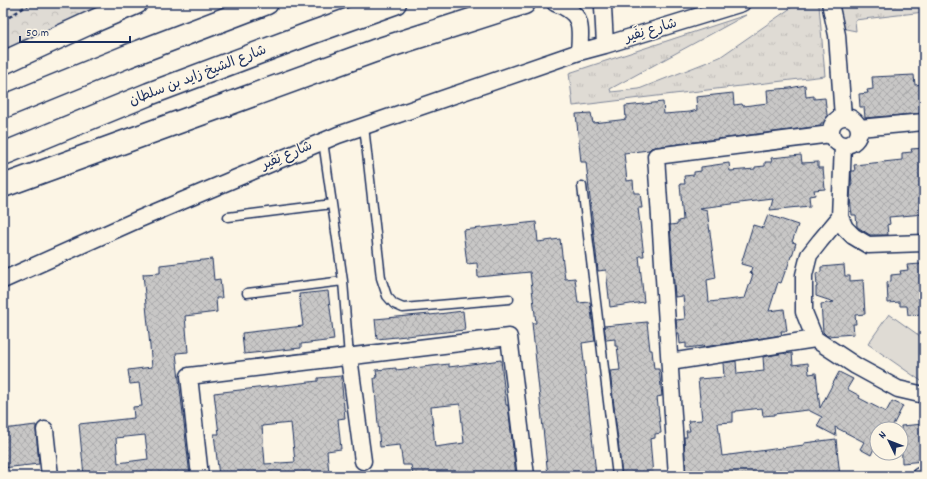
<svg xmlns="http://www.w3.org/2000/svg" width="927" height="479" font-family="Dekko,'Playpen Sans Arabic',sans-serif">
	<defs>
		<pattern id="grass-tufts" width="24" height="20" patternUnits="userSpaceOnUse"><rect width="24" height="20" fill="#dfdbd4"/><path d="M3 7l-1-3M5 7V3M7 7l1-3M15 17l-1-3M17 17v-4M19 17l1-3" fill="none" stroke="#bfbcb8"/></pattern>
		<pattern id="park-crowns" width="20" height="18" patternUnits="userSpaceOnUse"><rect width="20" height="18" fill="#dfdbd4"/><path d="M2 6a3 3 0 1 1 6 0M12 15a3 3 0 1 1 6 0" fill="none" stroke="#bfbcb8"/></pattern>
		<pattern id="building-cross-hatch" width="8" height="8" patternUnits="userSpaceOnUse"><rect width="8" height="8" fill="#c8c7c6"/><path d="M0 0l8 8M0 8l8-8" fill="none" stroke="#ababac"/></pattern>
	</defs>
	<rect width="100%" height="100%" fill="#fcf5e5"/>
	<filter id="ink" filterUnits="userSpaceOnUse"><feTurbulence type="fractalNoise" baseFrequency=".025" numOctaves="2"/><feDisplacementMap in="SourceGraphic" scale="8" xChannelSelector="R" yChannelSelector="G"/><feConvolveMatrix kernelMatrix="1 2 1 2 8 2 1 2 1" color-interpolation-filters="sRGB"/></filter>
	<g filter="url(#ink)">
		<!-- grass -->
		<path fill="url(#grass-tufts)" stroke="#7d8599" d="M798,3H816L819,5L825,76L573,106L569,73L746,15L610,89L611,92L639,89L720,57Z
			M836,3H924V12L855,20L856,31L846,29L840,23Z"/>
		<!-- park -->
		<path fill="url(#park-crowns)" stroke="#7d8599" d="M3,3H113L3,50Z"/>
		<!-- garden -->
		<path fill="#dfdbd4" stroke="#7d8599" d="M889,314L924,339V383L868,344Z"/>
		<!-- building -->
		<path fill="url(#building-cross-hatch)" stroke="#1b2f5e" fill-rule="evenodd" d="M914,75L915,85L922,84L923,88H924V113L865,118L864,107H860L859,94L868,93L867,90L873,89L872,77Z
			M805,85L806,97L814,96V99L825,98L828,123H821V126L655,147L651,148L649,150L624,153L627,181L633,180L634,193H640L642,208H638L644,256H639L644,302L610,307L606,270L598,271L586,162H581L576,114L591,113L593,123L620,120L626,119L625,106L663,102L664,114L690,112L697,110L696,97L733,93L734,105L742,104L743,106L768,103L767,90L790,88Z
			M924,148V214L889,217L890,224L887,225L888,235H870L859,228L857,227L856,215H852L850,199L851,185H852L851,171H855L854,165L902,160V153L912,152L911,149Z
			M801,155L802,163L818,162V168H823L825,189L814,190L815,195L809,196L810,206L770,210L773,199L699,208L707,210L716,278L707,280L709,302L745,298L753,274L750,273L752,267L741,264L753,225L763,228L768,215L798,225L792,242L796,243L792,256H791L787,269H786L781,283L778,282L769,311L784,309L787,331H781L782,335L704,347L703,346L686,348V343L680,344L679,333H677L676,320L685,319L683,296L675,297L670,225L678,224V221L683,220L680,184H685L684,176L694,175V172L701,171V167L729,163L730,171L755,169V167L765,166V162H772L771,158Z
			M536,222L538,242L560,239L565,279L575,278L578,303L590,302L595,341L582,343L596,474L579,476H548L532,323H536L530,272L478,277L477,263L467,264L463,230Z
			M212,259L214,280L220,279L222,298H216L217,312L185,316L188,352L176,353L190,476H84L79,424L134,418L133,407L142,406L139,383L130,384L128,370L152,367L143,274L160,273V265ZM145,435L148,459L118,463L116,438Z
			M921,264H924V314L908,315L907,306H900V302L888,303L887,282L891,281V275L901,274L900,271L908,270L907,265Z
			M844,265L845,276H850V281L863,280L865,314L855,315L856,324H853L854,334L827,336L823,332L821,304L834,302L816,296V287H817L816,273L821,272V267Z
			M328,291L334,340L301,344V348L244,354L242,333L303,326L299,294Z
			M463,311L465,330L377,339L375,319L430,314V315Z
			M647,322L650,350H652L654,369H659L662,396L657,397L661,433L655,434V438L650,439L653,476H622L610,371L620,370L617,346H615V339L606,340L604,326Z
			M784,353L785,354L792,353L793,365L808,363L809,374L816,373L820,408L839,372L853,379L847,389L860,396L859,398L886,412L892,401L903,406L891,429H877V442L871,455L860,449L864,442L835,427L836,436L817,426L822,417L808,410L774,414V415L763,416L762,408L736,411V412H733V422L718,423L722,456L804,445V443L836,439L840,476H824L823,474L805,476H686L684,437H687L686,431H690L688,421L702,420L698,379L724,377L723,363L736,361L737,374L764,371L763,357Z
			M501,360L506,405H508L516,476H413L411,465H403L400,445L380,447L374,378H377L376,370L396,368V370L449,364V367ZM460,404L464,443L435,447L431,407Z
			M341,376L345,418L338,419L341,449L327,451L329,474H319V476H219L214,434H219L214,393L318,381V378ZM291,423L295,462L265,464L262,426Z
			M924,424V461L902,463L901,426Z
			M36,425V431L39,464L3,468V429Z"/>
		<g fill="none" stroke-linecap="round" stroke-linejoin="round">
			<!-- service casing -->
			<g stroke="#1b2f5e" stroke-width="11">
				<path id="service" d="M364,126L381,278L387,296L394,304L403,308L509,299
					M323,141L343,281L349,357
					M582,186L617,476
					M228,217L332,204
					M247,293L343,281"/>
			</g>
			<!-- minor casing -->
			<g stroke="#1b2f5e" stroke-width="19">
				<path id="minor" d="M555,3C583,13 581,26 579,52
					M604,3L603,7L605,45
					M830,3L837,35L843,117
					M831 131a14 14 0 1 1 28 0a14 14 0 1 1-28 0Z
					M859,128L924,122
					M843,145L840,217L820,241L809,255L804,275V312L815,339L856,366L898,389L924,395
					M840,217L845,228L853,236L868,245L924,243
					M3,280L137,220L338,135L579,52L605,45L742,3
					M349,357L363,461
					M670,362L815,339
					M45,430L50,476
					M200,476L189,376L509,337L526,476
					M677,476L656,156L831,134
					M920,476H924"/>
			</g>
			<!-- primary casing -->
			<g stroke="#1b2f5e" stroke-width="25">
				<path id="primary" d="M3,63L92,22L136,3
					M3,186L374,51L524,3"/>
			</g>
			<!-- trunk casing -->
			<g stroke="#1b2f5e" stroke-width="25">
				<path id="trunk" d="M3,107L128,56L267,3
					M3,154L149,94L311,33L395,3"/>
			</g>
			<!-- path -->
			<path stroke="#1b2f5e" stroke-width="2.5" stroke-dasharray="4 3" stroke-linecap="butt" d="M3,21L31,3"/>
			<!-- service -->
			<use href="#service" stroke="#fcf5e5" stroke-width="8"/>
			<!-- minor -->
			<use href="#minor" stroke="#fcf5e5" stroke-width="16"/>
			<!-- primary -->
			<use href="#primary" stroke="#fcf5e5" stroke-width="22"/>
			<!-- trunk -->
			<use href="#trunk" stroke="#fcf5e5" stroke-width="22"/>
		</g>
	</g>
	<g text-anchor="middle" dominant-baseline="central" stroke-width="3" stroke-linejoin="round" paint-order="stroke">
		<!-- street labels -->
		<g font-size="14" fill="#1b2f5e" stroke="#fcf5e5">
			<text transform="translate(651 31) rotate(-17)">شارع نِفَير</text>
			<text transform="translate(198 76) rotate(-21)">شارع الشيخ زايد بن سلطان</text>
			<text transform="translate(287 156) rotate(-23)">شارع نِفَير</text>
		</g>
	</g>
	<!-- margin -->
	<rect width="927" height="479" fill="none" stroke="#fcf5e5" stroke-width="16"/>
	<rect x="8" y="8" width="911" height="463" fill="none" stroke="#1b2f5e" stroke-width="1.5" filter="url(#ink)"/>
	<!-- north arrow -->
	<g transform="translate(889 441) rotate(313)"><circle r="19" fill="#fcf5e5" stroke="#a2a6af"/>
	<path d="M0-3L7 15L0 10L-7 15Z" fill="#1b2f5e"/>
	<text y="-6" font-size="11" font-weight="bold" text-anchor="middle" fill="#1b2f5e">N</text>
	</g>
	<!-- scale -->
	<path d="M20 36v6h110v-6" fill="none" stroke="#1b2f5e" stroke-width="2"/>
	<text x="26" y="36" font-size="12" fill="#1b2f5e" stroke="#fcf5e5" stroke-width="3" paint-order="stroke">50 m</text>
</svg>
